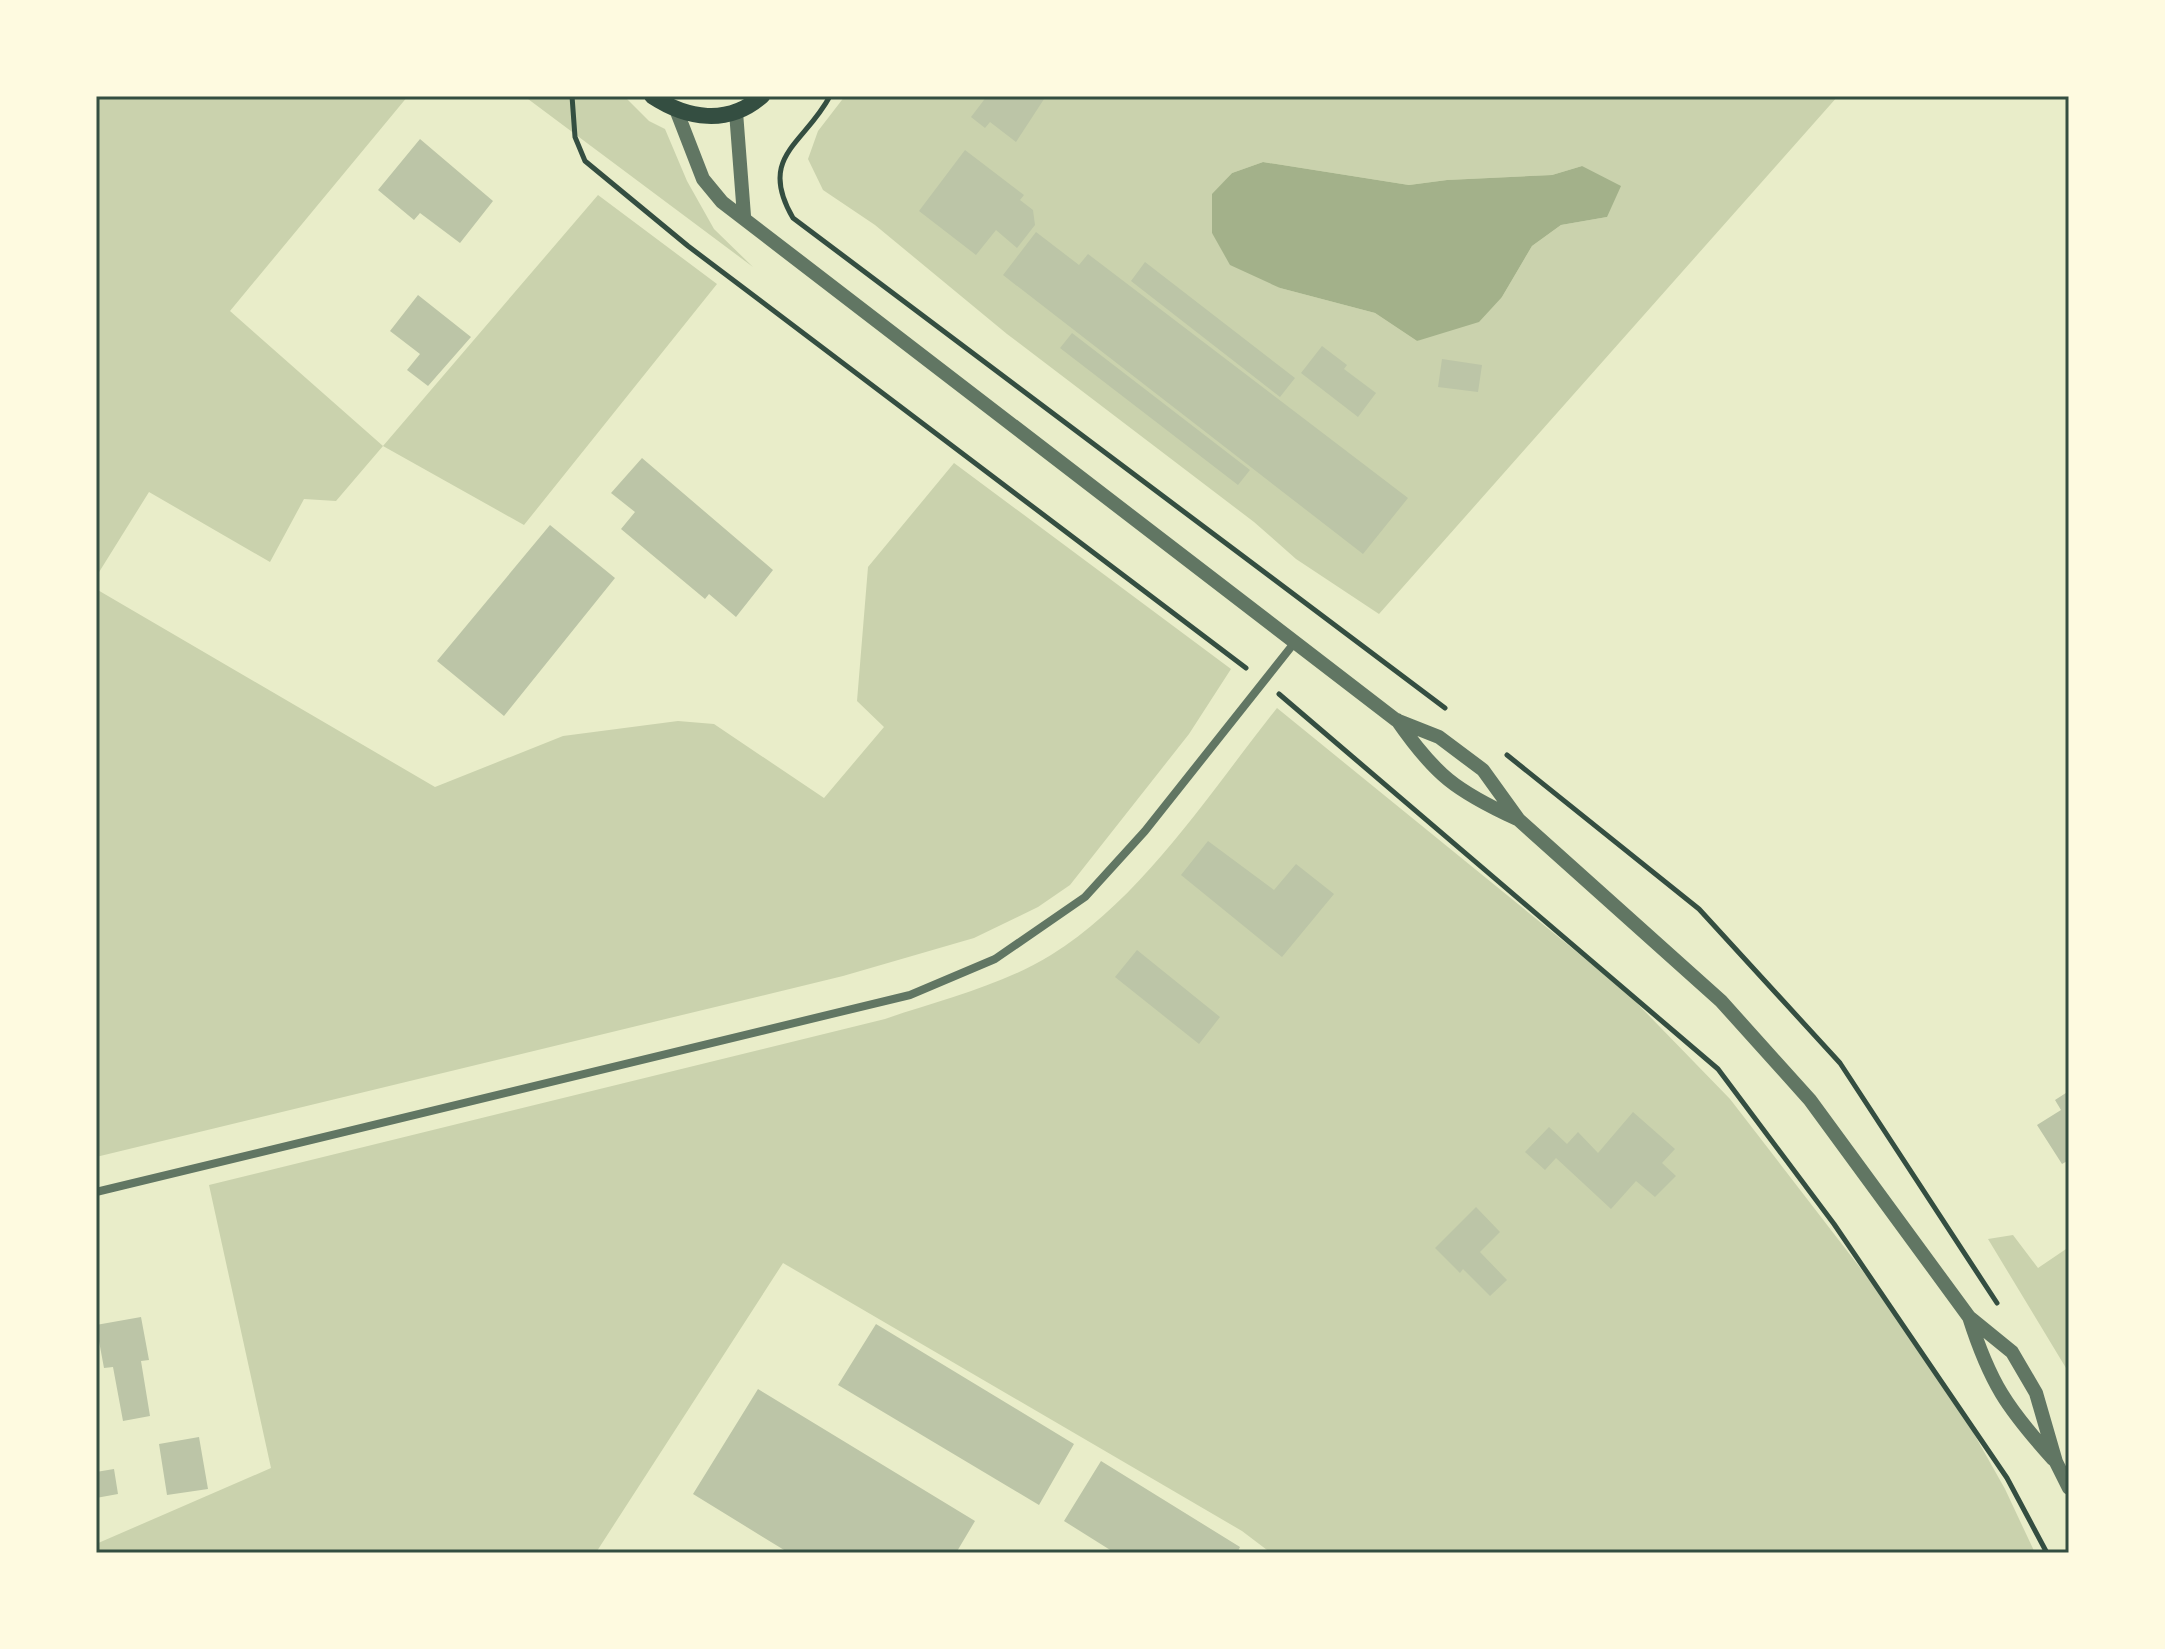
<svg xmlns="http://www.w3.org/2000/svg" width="2165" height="1649" font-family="'Playfair Display',serif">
	<rect width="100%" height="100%" fill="#e9edc9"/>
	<!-- green -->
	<path fill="#cad2ad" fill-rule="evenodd" d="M96,96H408L230,311L383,446L598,195L717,284L524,525L383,446L336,501L304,499L270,562L149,492L96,577Z
		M524,96H624L649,121L665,129L687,181L714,229L753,267Z
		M845,96H1838L1379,614L1296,559L1254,522L1007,334L875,225L823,190L808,159L818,131ZM1263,162L1409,185L1447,180L1552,175L1582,166L1607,217L1561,225L1532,246L1502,297L1417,341L1375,313L1280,288L1212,233V195L1232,173Z
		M954,463L1231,669L1189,734L1070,885L1038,907L974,938L843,976L96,1157V589L435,787L563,736L678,721L714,724L824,798L884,727L857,701L868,567Z
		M1277,708L1626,992L1730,1099L1895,1313L1960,1409L2005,1489L2035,1553H1271L1242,1531L783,1263L597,1551L599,1553H96V1544L271,1468L209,1185L885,1019C940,1000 1001,986 1051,955C1143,898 1210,792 1277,708Z
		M2013,1235L2038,1268L2069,1247V1373L1988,1239Z"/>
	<!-- water -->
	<path fill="#a3b18a" d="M1263,162L1409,185L1447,180L1552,175L1582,166L1621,186L1607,217L1561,225L1532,246L1502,297L1479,322L1417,341L1375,313L1280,288L1230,265L1212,233V194L1232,173Z"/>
	<!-- building -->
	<path fill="#bcc5a7" d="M987,96H1046L1016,142L990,122L985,128L971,117Z
		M420,139L493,201L460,243L420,213L414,220L378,190Z
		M965,150L1024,195L1020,200L1033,210L1035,225L1017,248L996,230L976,255L919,211Z
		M1036,232L1079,265L1088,254L1408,498L1363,554L1003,275Z
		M1145,262L1295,378L1280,397L1131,281Z
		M418,295L471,337L428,386L407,370L420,354L390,331Z
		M1072,333L1250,470L1238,485L1060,348Z
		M1322,346L1347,365L1344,369L1376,393L1358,417L1301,373Z
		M1442,359L1482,365L1478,392L1438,387Z
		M642,458L773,570L736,617L709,594L705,599L621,529L635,512L611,493Z
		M550,525L615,578L504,716L437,661Z
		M1208,841L1274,890L1296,864L1334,894L1282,957L1181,875Z
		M1137,950L1220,1017L1199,1044L1115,977Z
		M2069,1091V1160L2062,1164L2037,1125L2061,1110L2055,1100Z
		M1633,1112L1675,1149L1662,1163L1676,1176L1655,1197L1636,1181L1611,1209L1556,1158L1545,1170L1525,1152L1549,1127L1567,1144L1578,1132L1598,1153Z
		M1476,1207L1500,1232L1480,1252L1507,1280L1490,1296L1463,1269L1460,1273L1435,1248Z
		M141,1317L149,1360L141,1361L150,1416L123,1421L113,1367L104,1368L96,1325Z
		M876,1324L1074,1444L1039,1505L838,1385Z
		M758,1389L975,1521L956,1553H789L693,1494Z
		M199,1437L208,1489L167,1495L159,1444Z
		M1101,1461L1240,1547L1237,1553H1115L1064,1521Z
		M114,1469L118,1494L96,1498V1472Z"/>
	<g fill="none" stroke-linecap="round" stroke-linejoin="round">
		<!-- path -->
		<path stroke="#344e41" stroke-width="5" d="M572,96L575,137L585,161L688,246L1246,668
			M830,96C804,145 757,156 793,218L1445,708
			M1279,694L1718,1069L1834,1224L2007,1478L2047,1553
			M1507,755L1699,909L1840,1063L1997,1303"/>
		<!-- minor -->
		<path stroke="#617663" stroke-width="8" d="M96,1192L910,995L995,959L1085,897L1145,831L1295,642"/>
		<!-- tertiary -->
		<path stroke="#617663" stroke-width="14" d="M677,112L703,179L722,202L1396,720L1439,737L1483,770L1519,820L1721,1001L1810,1100L1969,1317L2012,1352L2036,1393L2056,1462L2069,1488
			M736,112L744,216
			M1397,720C1435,775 1456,791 1517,819
			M1969,1317C1990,1383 2007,1408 2053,1459"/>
		<!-- secondary -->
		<path stroke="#344e41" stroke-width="16" d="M652,96C687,119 728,126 762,96"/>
	</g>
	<!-- border -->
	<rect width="2165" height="1649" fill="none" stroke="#fefae0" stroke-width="196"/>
	<rect x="98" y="98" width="1969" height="1453" fill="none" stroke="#344e41" stroke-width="3"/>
</svg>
